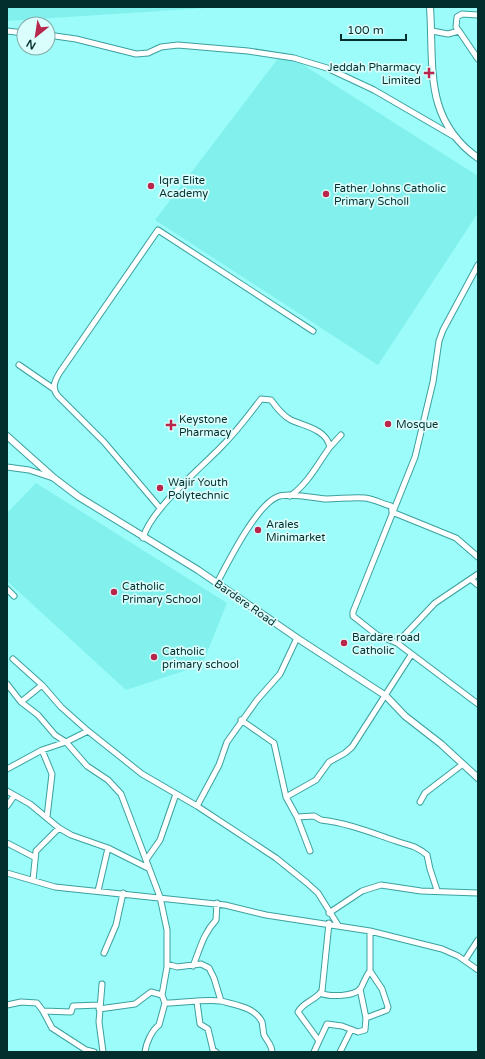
<svg xmlns="http://www.w3.org/2000/svg" width="485" height="1059" font-family="'Varela Round',sans-serif">
	<rect width="100%" height="100%" fill="#9bfcf9"/>
	<!-- built -->
	<path fill="#82f1ed" d="M7,7H221L7,21Z
		M283,52L478,176V213L378,365L155,220Z
		M36,483L227,603L202,665L126,690L7,581V513Z"/>
	<g fill="none" stroke-linecap="round" stroke-linejoin="round">
		<!-- minor casing -->
		<g stroke="#3ba19e" stroke-width="7">
			<path id="minor" d="M7,31L24,33
				M432,31L448,34L459,31L456,27L457,17L462,14L478,15
				M459,31L478,59
				M48,35L76,39L136,54L148,53L161,47L178,45L248,51L294,58L327,68L374,90L455,137
				M478,265L443,330L439,341L433,382L415,457L353,612V616L377,635L397,643L478,704
				M19,365L54,389
				M330,447L341,435
				M7,467L29,470L53,478
				M160,508L104,442L58,396C51,388 55,380 60,372L158,230L313,331
				M392,512L456,538L478,557
				M143,538C151,509 200,469 222,446C236,432 249,415 261,399L271,400C276,407 283,416 291,420C304,426 326,429 330,447C318,463 308,484 290,496
				M472,580L478,585
				M217,583C228,562 256,506 277,497C288,492 313,498 326,499C339,499 352,497 365,498C374,499 383,504 391,506L392,511
				M7,589L14,596
				M397,643L435,603L478,574
				M13,659L42,685L61,707L88,731L142,774L197,806L276,858L307,883L318,893L338,925
				M7,684L21,702L38,715L55,735L66,742L87,766L108,780L121,794L160,897L167,930V967L162,995L165,1003L159,1025C152,1030 146,1043 145,1052
				M21,702L42,685
				M241,720L274,743L286,797L297,817L310,851
				M42,750L52,774L47,817
				M7,769L42,750L66,742L88,731
				M7,791L30,804L59,828L71,835L108,848L148,868
				M286,797L316,780L329,762L345,753L352,747L411,655
				M420,802L425,793L463,764
				M7,806L14,796
				M197,806L219,765L227,742L257,700L280,674L297,638
				M297,817L314,816L321,820C348,823 372,833 396,841C410,846 415,845 427,855L430,869L437,890
				M7,843L34,857
				M146,860L160,840L176,794
				M7,873L55,887L225,905L266,915L370,931L442,949L458,956L478,970
				M33,880L36,851L59,828
				M98,891L108,848
				M329,913L362,891L381,885L421,891L478,893
				M104,953L116,925L123,893
				M465,960L478,940
				M167,964L177,967L201,964L209,968L214,978L221,1001C235,1005 255,1007 262,1022C263,1026 263,1031 264,1035C267,1041 272,1045 272,1052
				M193,966C200,949 203,934 216,920L217,903
				M102,984L99,1022L103,1052
				M320,993C329,997 355,997 361,988C364,982 366,976 370,971
				M197,1002L200,1024L208,1029L213,1050L216,1052
				M165,1003C183,1003 203,999 221,1001
				M7,1005L21,1002L37,1003L43,1011L71,1012L73,1006L100,1005
				M99,1009L135,1004L151,992L162,995
				M43,1011L52,1028L86,1050L94,1052
				M366,1018L387,1010L388,1007L382,989L370,971V931
				M319,1041L327,1024L342,1026L358,1032L365,1030L366,1018L360,989
				M314,1052L319,1041L298,1012C303,1002 316,1000 322,991L329,923
				M340,1052L351,1030"/>
		</g>
		<!-- tertiary casing -->
		<g stroke="#3ba19e" stroke-width="8">
			<path id="tertiary" d="M430,7C434,66 423,119 478,158
				M7,436L54,478L79,497L198,570L297,638L386,696L405,716L441,744L478,778"/>
		</g>
		<!-- minor -->
		<use href="#minor" stroke="#fff" stroke-width="5"/>
		<!-- tertiary -->
		<use href="#tertiary" stroke="#fff" stroke-width="6"/>
	</g>
	<!-- markers -->
	<g fill="#b8274b" stroke="#dafefc" stroke-width="1.5">
		<path d="M427 67h4v4h4v4h-4v4h-4v-4h-4v-4h4z"/>
		<circle cx="151" cy="186" r="4"/>
		<circle cx="326" cy="194" r="4"/>
		<circle cx="388" cy="424" r="4"/>
		<path d="M169 419h4v4h4v4h-4v4h-4v-4h-4v-4h4z"/>
		<circle cx="160" cy="488" r="4"/>
		<circle cx="258" cy="530" r="4"/>
		<circle cx="114" cy="592" r="4"/>
		<circle cx="344" cy="643" r="4"/>
		<circle cx="154" cy="657" r="4"/>
	</g>
	<g text-anchor="middle" dominant-baseline="central" stroke-width="3.5" stroke-linejoin="round" paint-order="stroke">
		<!-- poi labels -->
		<g font-size="11" fill="#022f2e" stroke="#dafefc" text-anchor="start">
			<text x="421" y="67" text-anchor="end">Jeddah Pharmacy<tspan x="421" dy="13">Limited</tspan></text>
			<text x="159" y="180">Iqra Elite<tspan x="159" dy="13">Academy</tspan></text>
			<text x="334" y="188">Father Johns Catholic<tspan x="334" dy="13">Primary Scholl</tspan></text>
			<text x="179" y="419">Keystone<tspan x="179" dy="13">Pharmacy</tspan></text>
			<text x="396" y="424">Mosque</text>
			<text x="168" y="482">Wajir Youth<tspan x="168" dy="13">Polytechnic</tspan></text>
			<text x="266" y="524">Arales<tspan x="266" dy="13">Minimarket</tspan></text>
			<text x="122" y="586">Catholic<tspan x="122" dy="13">Primary School</tspan></text>
			<text x="352" y="637">Bardare road<tspan x="352" dy="13">Catholic</tspan></text>
			<text x="162" y="651">Catholic<tspan x="162" dy="13">primary school</tspan></text>
		</g>
		<!-- street labels -->
		<g font-size="11" fill="#022f2e" stroke="#dafefc">
			<text transform="translate(245 603) rotate(35)">Bardere Road</text>
		</g>
	</g>
	<!-- border -->
	<rect width="485" height="1059" fill="none" stroke="#022f2e" stroke-width="16"/>
	<!-- north arrow -->
	<g transform="translate(36 36) rotate(210)"><circle r="19" fill="#dafefc" stroke="#84abaa"/>
	<path d="M0-3L7 15L0 10L-7 15Z" fill="#b8274b"/>
	<text y="-6" font-size="11" font-weight="bold" text-anchor="middle" fill="#022f2e">N</text>
	</g>
	<!-- scale -->
	<path d="M341 34v6h65v-6" fill="none" stroke="#022f2e" stroke-width="2"/>
	<text x="347" y="34" font-size="12" fill="#022f2e" stroke="#dafefc" stroke-width="3" paint-order="stroke">100 m</text>
</svg>
